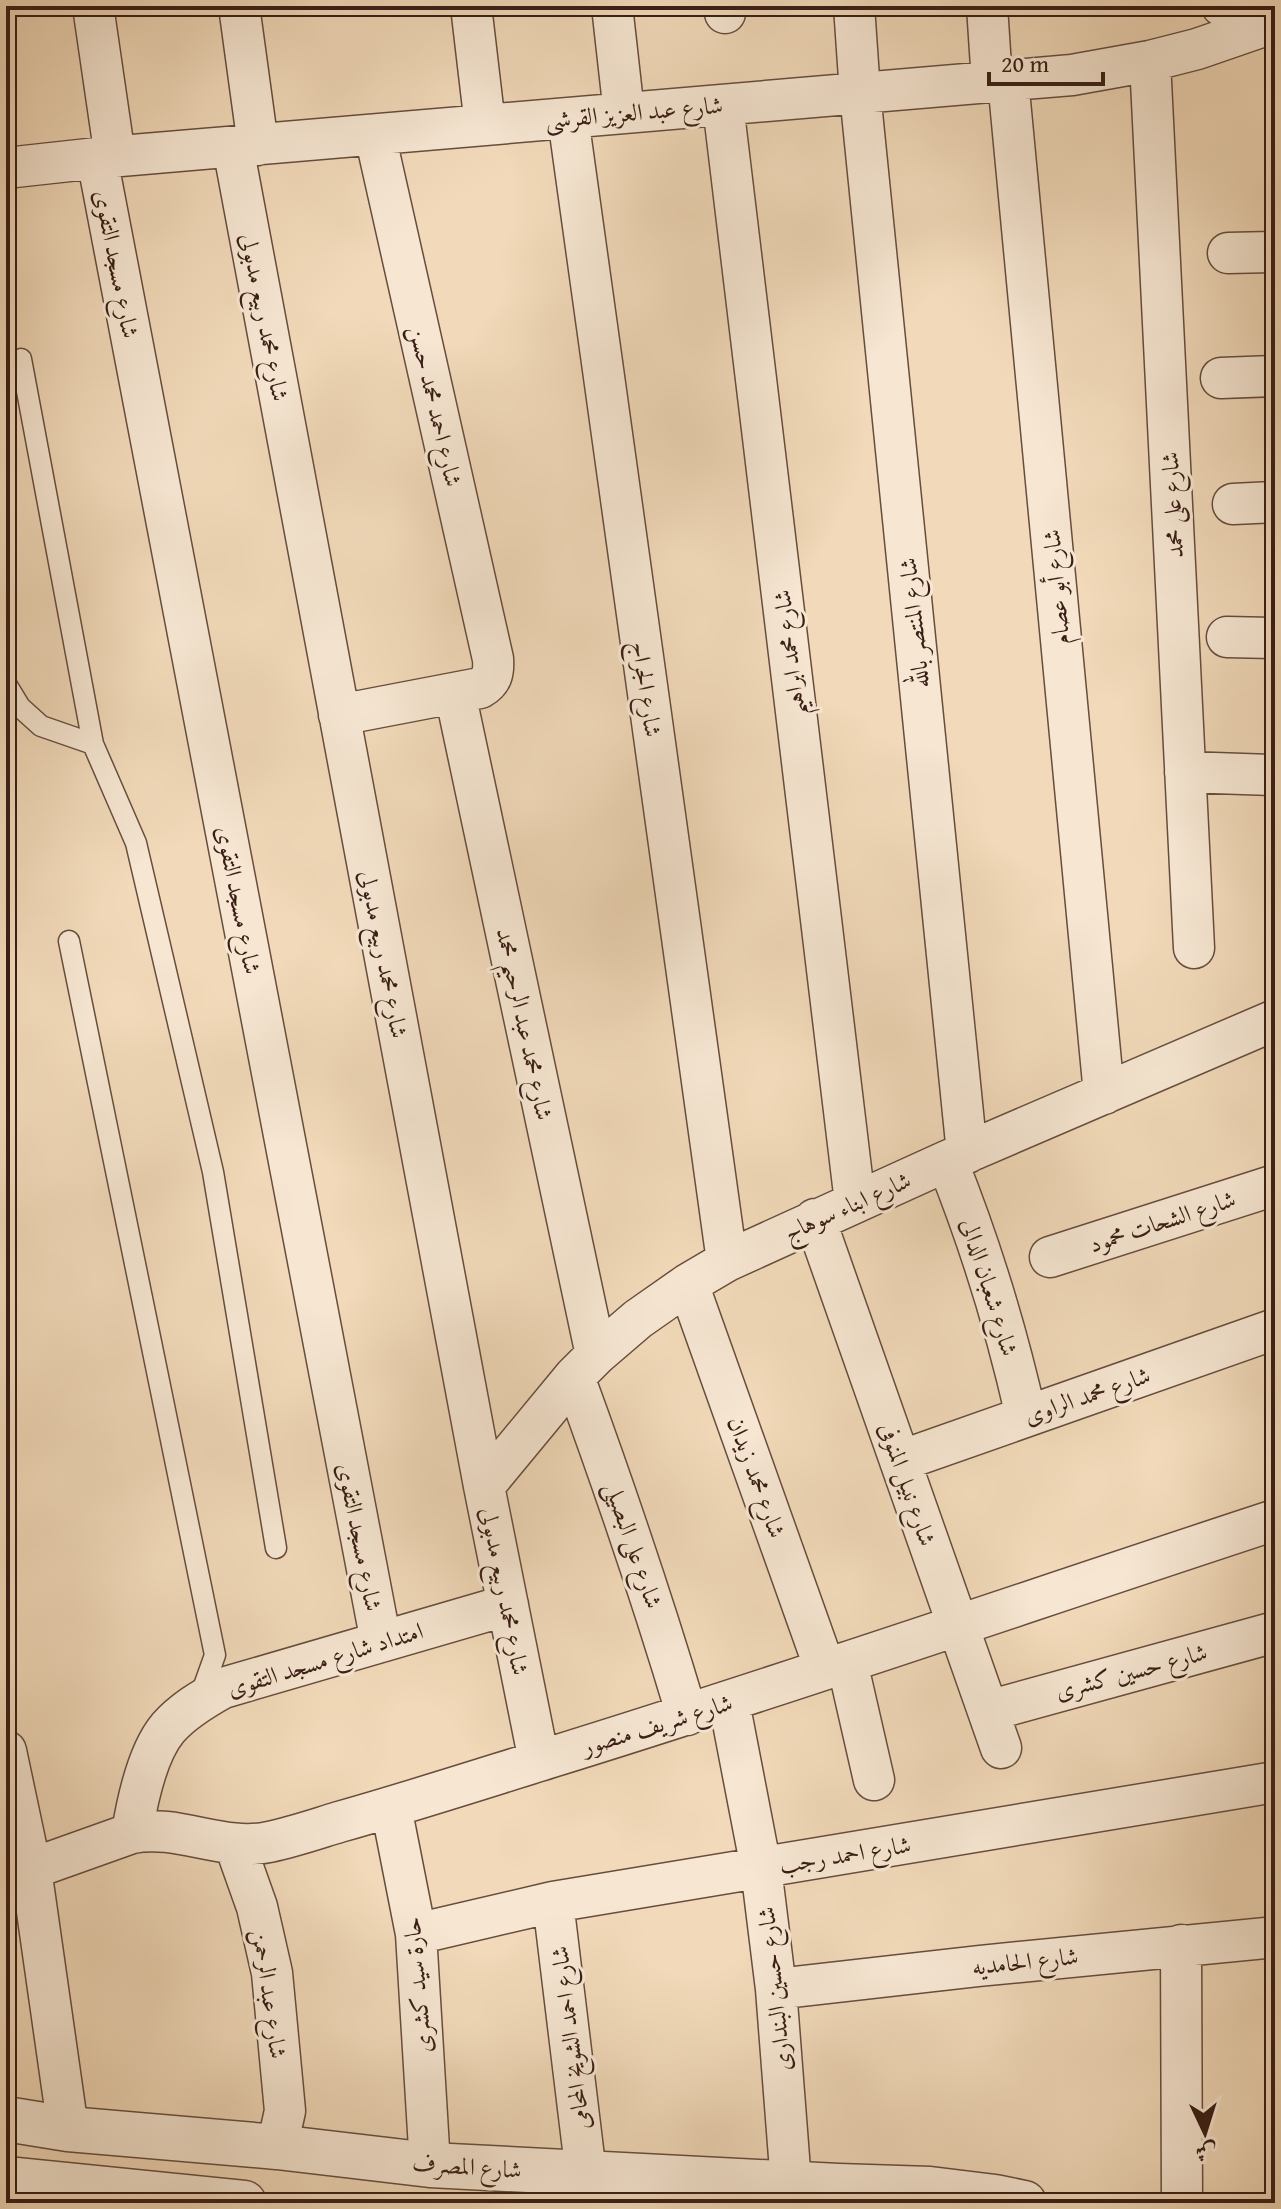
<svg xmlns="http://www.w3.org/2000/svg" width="1281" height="2209" font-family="'Gentium Book Plus',Amiri,serif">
	<rect width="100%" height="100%" fill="#f1d9b9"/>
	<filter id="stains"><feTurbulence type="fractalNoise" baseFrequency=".0025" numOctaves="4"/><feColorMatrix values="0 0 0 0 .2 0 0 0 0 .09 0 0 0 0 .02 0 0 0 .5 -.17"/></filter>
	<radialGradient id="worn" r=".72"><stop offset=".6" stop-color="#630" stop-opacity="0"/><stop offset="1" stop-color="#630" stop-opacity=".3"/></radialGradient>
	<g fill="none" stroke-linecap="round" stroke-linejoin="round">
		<!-- service casing -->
		<g stroke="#664d3e" stroke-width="23">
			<path id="service" d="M21,359L93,744L136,843L213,1172L276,1548
				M6,684L20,707L41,726L93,744
				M69,941L215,1655L200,1697"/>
		</g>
		<!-- minor casing -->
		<g stroke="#664d3e" stroke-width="43">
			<path id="minor" d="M93,6L115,157
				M239,6L258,145
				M471,6L485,125
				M612,6L624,113
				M725,6V13
				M854,6L860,93L967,1153
				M987,6L992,82
				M1222,6L1250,15
				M1150,61L1194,948
				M1008,80L1104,1094
				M723,105L855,1202
				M568,118L727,1261
				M233,147L484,1486L539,1761
				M97,158L381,1642
				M6,168L97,158L1072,75L1150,61L1197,49L1258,28
				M1228,253L1275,252
				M1221,378L1275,376
				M1233,504L1275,502
				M1227,637L1275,638
				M455,693L596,1355
				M339,715L480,688C492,681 494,673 493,659L375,135
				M1185,772L1275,775
				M947,1161C981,1246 1006,1327 1026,1416
				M815,1219L1001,1748
				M1050,1257L1275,1185
				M688,1284L825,1669
				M574,1377C615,1489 653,1601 687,1715
				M900,1461L1275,1329
				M484,1486L574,1377L596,1355L638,1319L688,1284L727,1261L947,1161L1275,1020
				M847,1662L874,1780
				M729,1702L761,1868L776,1989L791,2183
				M988,1711L1275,1632
				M6,1751L31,1869L68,2129
				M391,1807L416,1934L430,2165
				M132,1833C137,1802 147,1753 168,1728C183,1711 203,1699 223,1688L508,1605
				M235,1845L257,1907L272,1973L285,2111L277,2147
				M31,1869L132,1833C179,1824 223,1852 269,1842C293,1837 316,1829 339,1822C410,1802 481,1779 552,1757C795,1682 1034,1599 1275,1520
				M553,1902L586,2174
				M416,1934L553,1902L1275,1782
				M1181,1945L1182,2203
				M776,1989L979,1966L1275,1937"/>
		</g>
		<!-- tertiary casing -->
		<g stroke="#664d3e" stroke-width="47">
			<path id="tertiary" d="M6,2119L68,2129L277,2147L430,2165L838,2186L930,2189L995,2197L1024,2203
				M6,2179L244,2203"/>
		</g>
		<!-- service -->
		<use href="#service" stroke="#f6e6d2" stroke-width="20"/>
		<!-- minor -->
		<use href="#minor" stroke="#f6e6d2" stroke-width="40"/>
		<!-- tertiary -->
		<use href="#tertiary" stroke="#f6e6d2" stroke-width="44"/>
	</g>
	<g text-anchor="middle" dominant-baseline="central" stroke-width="6" stroke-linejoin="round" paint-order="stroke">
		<!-- street labels -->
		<g font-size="24" fill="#381e15" stroke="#f6e6d2">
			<text transform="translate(634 112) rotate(-5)">شارع عبد العزيز القرشى</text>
			<text transform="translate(117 264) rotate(79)">شارع مسجد التقوى</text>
			<text transform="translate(265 317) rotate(79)">شارع محمد ربيع مدبولى</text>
			<text transform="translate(436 406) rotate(77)">شارع احمد محمد حسن</text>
			<text transform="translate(1172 505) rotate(-93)">شارع على محمد</text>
			<text transform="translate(1056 587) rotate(-95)">شارع أبو عصام</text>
			<text transform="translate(914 623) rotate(-96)">شارع المنتصر بالله</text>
			<text transform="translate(789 653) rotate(-97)">شارع محمد ابراهيم</text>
			<text transform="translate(647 689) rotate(82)">شارع الجراج</text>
			<text transform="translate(239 900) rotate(79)">شارع مسجد التقوى</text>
			<text transform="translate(384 954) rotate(79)">شارع محمد ربيع مدبولى</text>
			<text transform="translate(525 1024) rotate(78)">شارع محمد عبد الرحيم محمد</text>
			<text transform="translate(847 1206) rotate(-24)">شارع ابناء سوهاج</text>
			<text transform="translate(1162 1221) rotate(-18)">شارع الشحات محمود</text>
			<text transform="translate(990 1287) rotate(73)">شارع شعبان الدالى</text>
			<text transform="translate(1087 1395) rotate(-19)">شارع محمد الراوى</text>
			<text transform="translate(757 1477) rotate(70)">شارع محمد زيدان</text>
			<text transform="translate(908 1484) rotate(71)">شارع نبيل المنوفى</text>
			<text transform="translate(360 1537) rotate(79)">شارع مسجد التقوى</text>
			<text transform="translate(634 1545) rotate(71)">شارع على البصيلى</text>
			<text transform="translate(505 1591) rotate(79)">شارع محمد ربيع مدبولى</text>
			<text transform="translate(325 1659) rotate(-17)">امتداد شارع مسجد التقوى</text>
			<text transform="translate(1131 1671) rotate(-15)">شارع حسين كشرى</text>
			<text transform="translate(657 1724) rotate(-17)">شارع شريف منصور</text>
			<text transform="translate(845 1854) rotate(-9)">شارع احمد رجب</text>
			<text transform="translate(1025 1961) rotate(-6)">شارع الحامديه</text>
			<text transform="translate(417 1985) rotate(-95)">حارة سيد كشرى</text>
			<text transform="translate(774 1989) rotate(-96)">شارع حسين البندارى</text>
			<text transform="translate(270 1994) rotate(82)">شارع عبد الرحمن</text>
			<text transform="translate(570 2038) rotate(-97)">شارع احمد الشويخ المحامى</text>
			<text transform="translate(467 2166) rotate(4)">شارع المصرف</text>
		</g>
	</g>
	<!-- margin -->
	<rect width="1281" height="2209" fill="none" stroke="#f1d9b9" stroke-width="32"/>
	<rect x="8" y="8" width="1265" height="2193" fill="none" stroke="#381e15" stroke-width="4"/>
	<rect x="16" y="16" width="1249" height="2177" fill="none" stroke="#381e15" stroke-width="2"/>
	<!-- north arrow -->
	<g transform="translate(1205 2133) rotate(176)" stroke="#f6e6d2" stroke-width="6" paint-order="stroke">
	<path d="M0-6L14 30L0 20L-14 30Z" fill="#381e15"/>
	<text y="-12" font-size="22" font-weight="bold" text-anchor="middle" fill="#381e15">ش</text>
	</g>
	<!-- scale -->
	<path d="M989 72v12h114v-12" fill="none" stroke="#381e15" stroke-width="4"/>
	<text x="1001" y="72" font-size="24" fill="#381e15" stroke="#f6e6d2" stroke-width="6" paint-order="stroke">20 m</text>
	<rect width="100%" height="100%" filter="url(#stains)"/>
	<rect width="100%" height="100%" fill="url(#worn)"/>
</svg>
